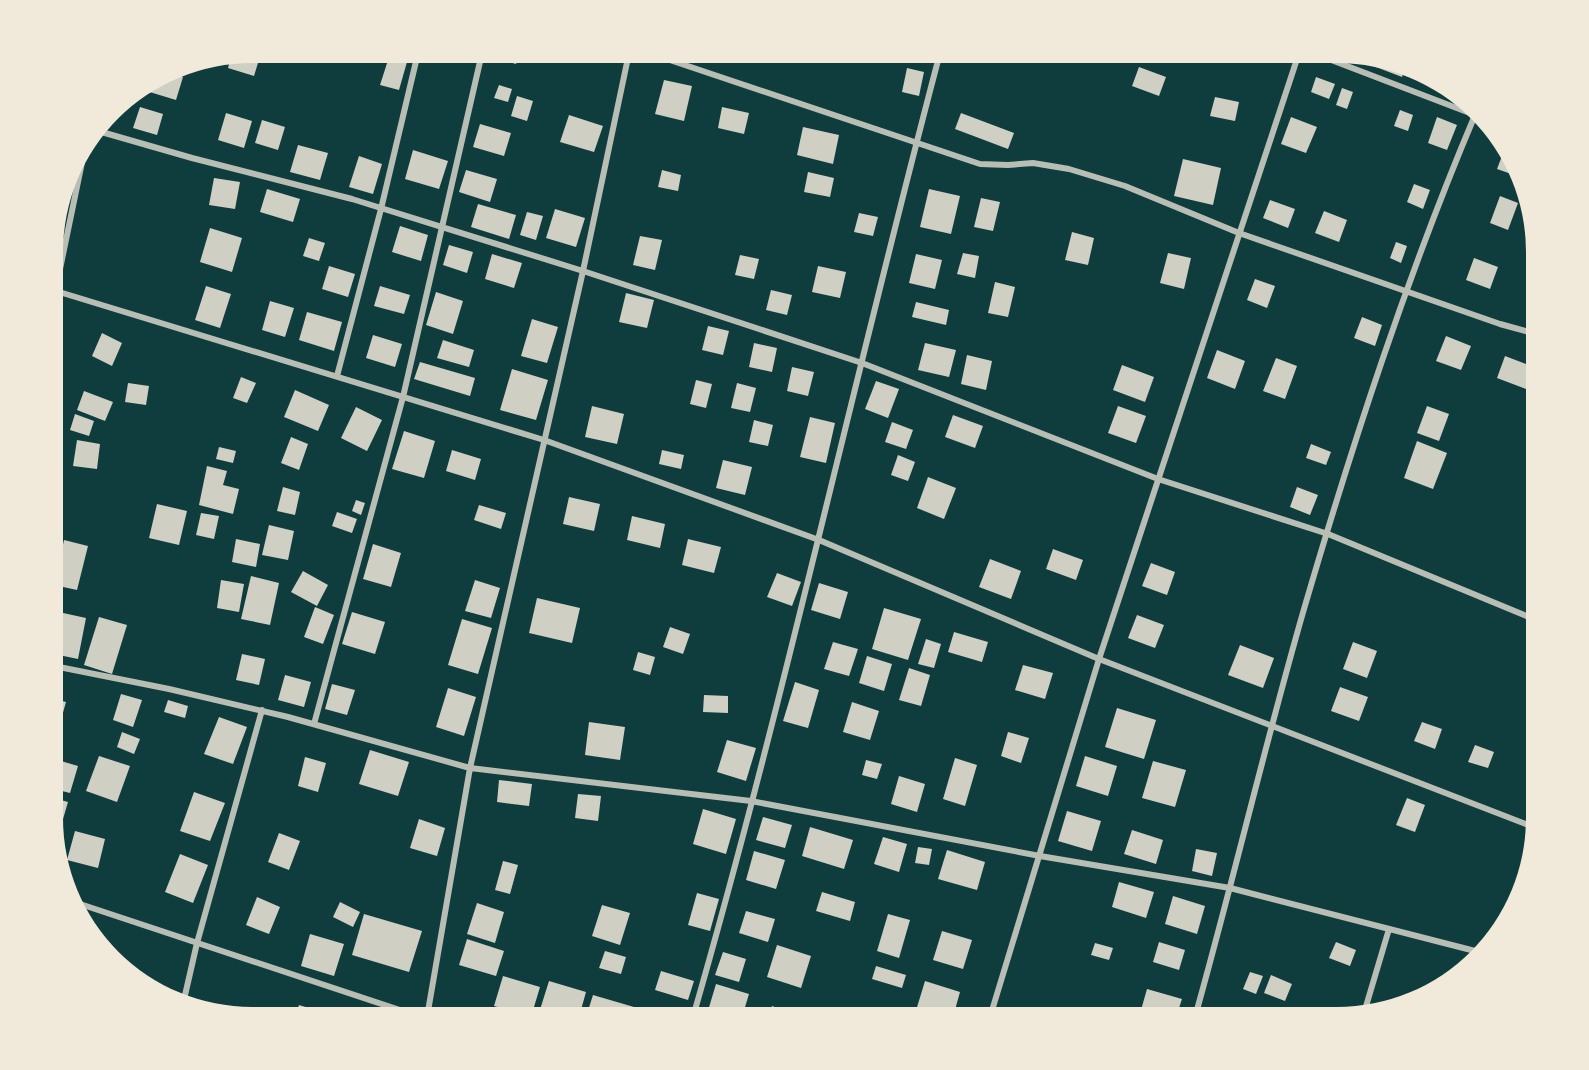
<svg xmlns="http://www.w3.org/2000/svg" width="1589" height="1070" font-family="Raleway,sans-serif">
	<rect width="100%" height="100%" fill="#0f3d3e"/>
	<!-- building -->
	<path fill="#cfcfc3" d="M252,53H261L254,76L228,68L231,57Z
		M490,53H520L516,64L489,56Z
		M750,53H770L769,58Z
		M389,57L407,62L399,90L380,85Z
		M1370,58L1406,65L1402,77L1368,64Z
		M1139,67L1166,77L1159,96L1132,86Z
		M907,68L924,72L919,96L902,92Z
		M168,72L183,77L176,100L143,90L144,87Z
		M1316,77L1335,84L1329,99L1311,92Z
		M664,80L692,86L684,121L655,114Z
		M499,85L512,89L508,102L494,98Z
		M1342,88L1353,92L1347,109L1336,105Z
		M517,96L533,101L527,121L511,116Z
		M1215,97L1239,102L1235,121L1210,116Z
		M140,107L163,114L157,135L133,128Z
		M722,107L749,113L744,134L718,128Z
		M1400,110L1413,115L1408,131L1394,126Z
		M226,113L252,121L244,148L218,140Z
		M961,113L1014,133L1008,149L955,129Z
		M569,115L603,126L594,152L560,142Z
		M1291,117L1317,127L1306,153L1281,144Z
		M1437,117L1457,125L1447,150L1428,143Z
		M262,120L285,127L278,150L255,143Z
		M480,124L511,133L504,156L473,147Z
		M803,127L839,135L833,164L797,155Z
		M298,145L328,153L320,180L290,172Z
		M1505,148L1510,152L1517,176L1497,169Z
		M413,150L448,161L439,189L405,179Z
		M359,156L382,164L373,194L349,187Z
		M1183,159L1221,168L1213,205L1174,196Z
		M466,170L497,179L490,202L459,192Z
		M662,170L681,175L678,191L658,187Z
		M808,172L834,178L830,197L804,192Z
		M214,178L240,182L235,209L209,205Z
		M1414,184L1430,190L1423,209L1407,202Z
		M267,189L300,199L293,222L260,212Z
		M929,189L960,196L951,234L920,227Z
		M1500,196L1518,203L1508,230L1490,223Z
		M981,198L1000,202L993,231L974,227Z
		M1270,200L1295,209L1288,228L1263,218Z
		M478,204L516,215L509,239L471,227Z
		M555,209L585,218L576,247L546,238Z
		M1324,211L1347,220L1339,242L1315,233Z
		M527,212L543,216L536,240L520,235Z
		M859,213L878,217L873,236L854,232Z
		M400,226L428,235L421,261L392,252Z
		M210,228L242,238L232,272L200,262Z
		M1072,232L1094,238L1088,265L1065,260Z
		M640,236L662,240L655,270L633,265Z
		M309,238L325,243L319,261L303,256Z
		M1396,242L1407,246L1401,263L1390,258Z
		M449,245L473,252L467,273L443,265Z
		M963,253L979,256L975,278L957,274Z
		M1168,253L1191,258L1184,289L1160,283Z
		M492,254L522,263L514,288L485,279Z
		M916,254L942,260L935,289L909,283Z
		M740,255L759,259L754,279L735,275Z
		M1474,258L1498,267L1490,289L1466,280Z
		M329,266L355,274L348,297L322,289Z
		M818,266L846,272L840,298L812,292Z
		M1255,279L1275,286L1267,308L1247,300Z
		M995,282L1015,287L1008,317L988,313Z
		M1536,284V311L1527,308Z
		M206,286L231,294L220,328L195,320Z
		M380,286L410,295L404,314L374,306Z
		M771,290L792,295L787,315L766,310Z
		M436,292L463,301L453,334L426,325Z
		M626,293L654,300L647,328L619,322Z
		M270,301L294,308L285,337L262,330Z
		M916,302L949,310L946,325L912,317Z
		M307,312L342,322L334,351L299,340Z
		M1362,317L1382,325L1375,346L1354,338Z
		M532,319L558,327L547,363L521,356Z
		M708,326L729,331L723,355L702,350Z
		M102,333L122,343L112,366L92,356Z
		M373,335L402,344L395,367L366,358Z
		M1446,336L1471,346L1461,370L1436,361Z
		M443,340L474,350L469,367L437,358Z
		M754,343L777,348L772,372L749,367Z
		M925,343L956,350L949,377L918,370Z
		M1217,350L1245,361L1235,389L1207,378Z
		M967,355L992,361L986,390L961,384Z
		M1505,356L1534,367L1526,389L1497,378Z
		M1276,358L1297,366L1285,399L1263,391Z
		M420,362L475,378L470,396L414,379Z
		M1122,365L1154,377L1145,402L1113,390Z
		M792,367L814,372L808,396L787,391Z
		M512,369L548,380L536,420L500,410Z
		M241,377L256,383L247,403L233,398Z
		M696,380L712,384L706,408L690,404Z
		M876,381L899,389L888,418L865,409Z
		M128,383L149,386L146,405L125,402Z
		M737,383L756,388L750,412L731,408Z
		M295,390L329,405L318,431L284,417Z
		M84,391L113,402L105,421L77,410Z
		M592,406L624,414L617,444L585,437Z
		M1118,406L1146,416L1136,443L1108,433Z
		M1427,406L1449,414L1439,441L1417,433Z
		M356,407L382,420L367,451L341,438Z
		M75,414L94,421L89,436L70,430Z
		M953,415L983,426L975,448L945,437Z
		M810,417L835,423L826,463L800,457Z
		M754,420L773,425L768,446L749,442Z
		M892,422L913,430L906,449L885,442Z
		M404,431L435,441L424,478L392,469Z
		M291,437L308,444L299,470L281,463Z
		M77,440L100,444L97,469L73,466Z
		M1417,441L1447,453L1433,489L1404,478Z
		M1311,444L1331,452L1326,465L1306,458Z
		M219,447L236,451L233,463L216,459Z
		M452,450L481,459L475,480L446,471Z
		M662,450L684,455L681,469L659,464Z
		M898,455L915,462L908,481L891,475Z
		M723,460L752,467L745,495L716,488Z
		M207,466L227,471L223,485L239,489L233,514L199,505Z
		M928,477L956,488L944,519L917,508Z
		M283,487L300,492L295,515L277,511Z
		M1297,487L1318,495L1310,515L1290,507Z
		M569,497L600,504L594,531L563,524Z
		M356,500L365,503L361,515L352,511Z
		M157,504L187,511L179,545L149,538Z
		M479,505L506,513L501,529L474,520Z
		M337,512L357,519L352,533L332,526Z
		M201,513L219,516L214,539L196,535Z
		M632,516L665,524L660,548L627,540Z
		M269,525L294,531L288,560L262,555Z
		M236,539L260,544L256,567L232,562Z
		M688,539L721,547L714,573L682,565Z
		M64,540L88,546L77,590L54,585Z
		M373,544L401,553L391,587L363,579Z
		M1053,549L1083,560L1076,580L1046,569Z
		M990,559L1021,571L1011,599L979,587Z
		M1151,563L1175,572L1167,595L1142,586Z
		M303,571L328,585L317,606L291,592Z
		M777,573L801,582L792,606L767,597Z
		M251,576L279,583L270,625L241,619Z
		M221,580L244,584L239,612L217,608Z
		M475,580L500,588L491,618L465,611Z
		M819,583L848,592L840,619L811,610Z
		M537,598L580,608L572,643L529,633Z
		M315,607L334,615L323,644L304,637Z
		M884,608L921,619L908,660L872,649Z
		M54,611L86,618L78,659L54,654Z
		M352,612L385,622L375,654L342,644Z
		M1137,615L1164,625L1155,648L1128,638Z
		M99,617L127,625L112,674L84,665Z
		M462,619L492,628L478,674L448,665Z
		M670,627L690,634L683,654L663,647Z
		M954,632L988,642L982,662L948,652Z
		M926,639L941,644L934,668L918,664Z
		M833,642L858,649L849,676L824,669Z
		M1353,642L1377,651L1367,678L1343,669Z
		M1240,645L1274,658L1263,688L1228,675Z
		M638,652L655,657L650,675L633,670Z
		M242,654L265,659L259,685L236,680Z
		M867,656L892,664L884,691L859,683Z
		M1023,665L1053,673L1045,699L1015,690Z
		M909,668L930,675L921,706L899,700Z
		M285,675L311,682L304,707L278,700Z
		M795,682L819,690L808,728L783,721Z
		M332,684L355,690L347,715L325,709Z
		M1340,687L1368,697L1359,721L1331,711Z
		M448,688L476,697L464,736L436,727Z
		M121,694L142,700L133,727L113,720Z
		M704,695L728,696V713L703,712Z
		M54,699L66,702L60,723L54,721Z
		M168,700L188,706L185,718L164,712Z
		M852,702L879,711L870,740L843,732Z
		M1117,708L1156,720L1144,759L1105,747Z
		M219,717L247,727L233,764L204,754Z
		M589,722L625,727L620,760L585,755Z
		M1422,722L1442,729L1435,749L1414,741Z
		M122,732L140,739L134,754L117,747Z
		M1008,732L1029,738L1021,763L1001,756Z
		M727,740L756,748L746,781L717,772Z
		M1475,745L1494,752L1488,768L1468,762Z
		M370,750L409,762L398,796L359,784Z
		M99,756L130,766L117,802L86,791Z
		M1085,756L1117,766L1108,796L1076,786Z
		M305,757L326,763L318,792L298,786Z
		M955,758L977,765L965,806L943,799Z
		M866,760L882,764L877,779L862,775Z
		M61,761L78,766L70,793L54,789Z
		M1153,761L1186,770L1175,807L1142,798Z
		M899,776L925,784L917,812L891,804Z
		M499,780L532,784L529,806L497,802Z
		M194,792L225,803L210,841L180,831Z
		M578,794L601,796L598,821L575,818Z
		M54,798L68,802L61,826L54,824Z
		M1407,798L1425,805L1415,832L1396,825Z
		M703,809L736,819L726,854L693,844Z
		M1067,811L1101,821L1092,851L1058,841Z
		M763,817L792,825L785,848L756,840Z
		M419,819L445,828L437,856L410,848Z
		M810,827L853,840L844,869L802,856Z
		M1132,830L1163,840L1156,864L1124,854Z
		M75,831L105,839L98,868L67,860Z
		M279,833L300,841L289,870L268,862Z
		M883,837L907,844L899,872L874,864Z
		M918,847L932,849L929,865L915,863Z
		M1196,849L1217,853L1212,876L1192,871Z
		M947,850L985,862L977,890L938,879Z
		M754,851L785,860L776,889L746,880Z
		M180,854L208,865L193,903L165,892Z
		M503,861L518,865L510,894L495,890Z
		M1119,882L1154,892L1146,918L1112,907Z
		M822,892L855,902L850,921L816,911Z
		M697,893L719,899L710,931L688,925Z
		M1173,896L1205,906L1197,934L1165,924Z
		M257,897L280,907L269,934L246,925Z
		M340,902L360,912L353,927L333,917Z
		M477,903L504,912L495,943L467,934Z
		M602,905L630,913L620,945L592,936Z
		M746,911L775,919L768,942L739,933Z
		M364,914L422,931L409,972L352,955Z
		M888,914L910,920L899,958L877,951Z
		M942,931L972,940L963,969L933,960Z
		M310,934L344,944L334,976L301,966Z
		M467,939L504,951L496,976L459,965Z
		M1159,942L1185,950L1179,970L1153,962Z
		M1336,942L1356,950L1350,966L1329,958Z
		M1095,943L1113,948L1109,960L1091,955Z
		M777,945L811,956L801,988L767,977Z
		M605,951L626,957L621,974L599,968Z
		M723,952L746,959L739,982L715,975Z
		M876,966L906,975L902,988L872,979Z
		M661,971L694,981L688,1000L655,990Z
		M1250,972L1263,976L1256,994L1243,989Z
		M1271,975L1292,984L1285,1001L1264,993Z
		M503,976L540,987L531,1017L494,1006Z
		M549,981L586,992L579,1017H544L538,1016Z
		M925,981L960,992L953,1017H914Z
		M716,984L749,994L742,1017H720L707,1014Z
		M1147,989L1182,999L1176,1017H1139Z
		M593,995L634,1007L630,1017H586Z
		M299,1005L332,1015L331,1017H295Z
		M772,1006L792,1013L791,1017H768Z
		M1243,1008L1267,1017H1239Z"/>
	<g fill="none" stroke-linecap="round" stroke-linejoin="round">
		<!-- minor -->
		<path stroke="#b8beb3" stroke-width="6" d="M649,53L980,164L1008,165L1033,163L1069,169L1125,186L1239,233L1500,324L1536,334
			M1313,53L1475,115
			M98,131L192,158L352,199L583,271L862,363L1158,479L1328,534L1536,620
			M56,291L544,440L819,540L1099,659L1536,828
			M54,298L85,148
			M337,376L381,209L418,53
			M54,666L169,689L288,717L470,768L751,801L1040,856L1230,888L1479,952
			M314,724L403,397L482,53
			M74,902L421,1017
			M183,1004L197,943L262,710
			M1364,1013L1389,929
			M427,1017L470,768L583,271L629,53
			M693,1017C785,698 855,373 940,53
			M990,1017L1099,659L1299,53
			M1195,1017C1233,882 1265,744 1304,609C1353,442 1407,276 1475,115"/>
	</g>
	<!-- crop -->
	<path d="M0 0H1589V1070H0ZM252 63H1337A189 189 0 0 1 1526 252V818A189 189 0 0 1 1337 1007H252A189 189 0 0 1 63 818V252A189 189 0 0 1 252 63Z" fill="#f1e9da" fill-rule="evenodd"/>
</svg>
